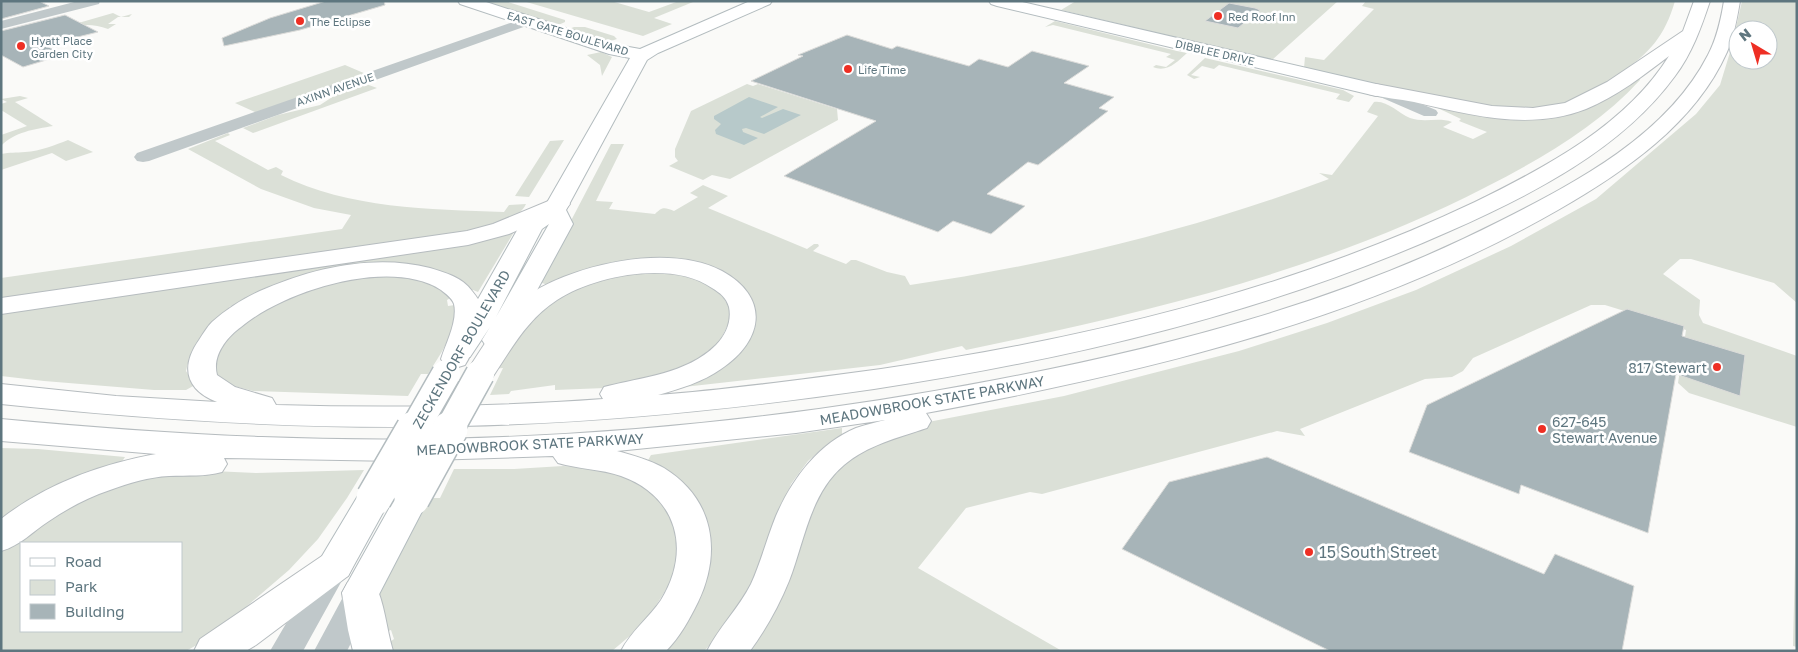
<svg xmlns="http://www.w3.org/2000/svg" width="1798" height="652" font-family="'Golos Text',sans-serif">
	<rect width="100%" height="100%" fill="#fafaf8"/>
	<!-- green -->
	<path fill="#dbe0d7" fill-rule="evenodd" d="M476,1H505L565,20V22L556,26Z
		M523,1H611L649,12L679,1L693,2L654,18L672,24L643,36Z
		M1076,1H1338L1272,60L1061,10Z
		M1366,1H1675C1665,36 1649,54 1619,74C1598,88 1573,104 1547,108C1501,115 1453,102 1408,92C1374,84 1339,76 1304,68L1305,57L1324,60L1374,9L1362,6Z
		M1742,1H1797V303L1774,283L1691,259H1680L1663,274L1700,300L1699,315L1703,323L1797,356V427L1689,393L1678,383L1686,330L1605,305H1591L1473,358L1463,371L1452,377L1425,379L1300,429L1305,436L1277,431L1042,494L1030,492L966,508L918,568L1062,651H736L808,500L844,455L923,423L1064,396L1239,351L1327,323L1416,290L1511,246L1596,199L1696,114L1720,85L1731,49ZM1738,30H1768V60H1738Z
		M113,13L121,17L132,14L129,17H118L108,24H116L108,29C94,24 82,24 68,28V26Z
		M1055,21L1177,51L1187,53C1177,62 1167,73 1153,67L1156,65L1166,67L1175,60L1166,57L1171,54L1053,25L1045,27Z
		M574,27H585L614,36L617,39L608,42L569,29Z
		M601,52L612,57L602,76L600,65L587,55Z
		M1205,58L1343,90L1354,96L1349,102L1336,99L1340,94L1219,65L1214,69L1202,66L1191,75L1200,77L1194,79L1187,75Z
		M345,65L366,74L257,113L235,103Z
		M1639,78L1640,80C1598,126 1541,159 1486,187C1323,271 1145,313 966,350L962,346L880,365L675,388L736,348L728,279L602,266L567,276L548,285L539,282L611,144H624L596,201L613,202L609,209L655,214C662,207 664,207 674,211L698,197L690,193L703,185L728,196L708,208L807,249L814,244H818L819,246L813,251L846,264L851,260H856L887,272L905,276L910,285C1053,264 1193,230 1329,179L1319,173L1332,175L1378,116L1367,112L1374,102C1387,100 1398,113 1410,118C1424,123 1439,117 1452,122L1443,127L1473,139L1487,132L1459,121L1461,119L1427,103L1545,115Z
		M366,84L377,88L253,133L243,128L278,115L320,105L337,94Z
		M747,84L753,86L758,84L837,109L838,120L730,179L712,175L703,180L669,166L678,161L675,157V149L691,111Z
		M20,96L28,98L15,102L53,126C35,129 14,132 1,146V135L27,126L1,110V104L7,102L1,99Z
		M228,133L230,135L215,141L268,170L276,167L283,171L281,175C349,209 429,209 504,212L509,205L526,204C517,223 486,228 468,233L1,299V278L342,229L351,215L314,208L261,189L188,149Z
		M68,140L93,152L66,161L52,153L1,170V154C10,152 16,153 25,152C41,151 55,145 68,140Z
		M564,140L529,197L515,196L550,141Z
		M508,232H514L478,292L473,290L469,292L454,278L437,270L412,264L281,286L229,307V312C207,331 193,342 186,371L195,385L186,390H154L44,381L1,376V308Z
		M668,271C702,278 720,280 732,316L720,341L698,360L662,376L605,388L555,390V385L511,391L509,394L490,395L503,368L493,369L510,335L563,295L608,275Z
		M382,273L432,283L452,297L447,300L448,306L455,305C458,331 441,353 428,374H421L408,396L253,391L223,383L211,366L229,328L308,285Z
		M842,428V436L824,447L808,461L791,484L748,594L725,630L704,651H647L699,567L647,462L651,455Z
		M1,448L38,449L125,457L119,466L1,524Z
		M563,466L601,468L628,475L649,487L668,509L677,529L680,555L672,580L645,623L612,651H388L384,646L394,639L391,630L381,634L377,615L380,591L425,498H440L454,469H514Z
		M169,469L256,473L364,470L347,498L318,539L289,570L211,637L186,651H1V545L43,513ZM21,543H181V631H21Z
		M1797,479V647L1793,646Z"/>
	<!-- water -->
	<path fill="#b7c9ca" d="M749,97L778,107L760,117L762,118L783,109L801,115L764,134L746,128L742,129L743,132L758,138L744,145L716,134L715,130L721,124L714,119V116Z"/>
	<!-- building -->
	<path fill="#a7b4b8" stroke="#dcdcda" d="M1,1H39L49,6L1,19Z
		M326,1H384L385,5L300,30L224,46L222,38L270,18Z
		M1229,3L1255,8L1260,10L1238,28L1205,21Z
		M65,15L98,32L45,45L63,55L23,67L1,55V31Z
		M847,35L892,49L897,46L969,66L979,59L1008,67L1032,51L1089,66L1064,83L1114,97L1099,108L1108,111L1038,165L1028,162L987,194L1025,206L991,234L953,221L938,232L784,176L876,121L751,81L803,56L798,55Z
		M1627,309L1684,326L1682,336L1745,355L1740,396L1676,374L1648,533L1521,485L1519,494L1409,452L1427,405Z
		M1267,457L1544,574L1555,554L1634,586L1622,651H1330L1122,549L1169,482Z"/>
	<g fill="none" stroke-linecap="round" stroke-linejoin="round">
		<!-- secondary casing -->
		<g stroke="#b3bcbf" stroke-width="2">
			<path id="secondary" d="M458,1H483L618,45L640,49L750,1H772L770,4L658,53L647,60L566,210L573,224L510,340L506,346L496,349L486,346L482,340L490,327L470,357L460,360L450,357L446,351L465,322L520,225L524,220L545,206L630,58L609,54L460,4ZM549,224L496,317L542,229Z
				M989,1H1018L1376,84L1383,86L1385,90L1383,94L1376,96L997,6L991,4Z
				M374,486L386,489L391,498L348,576L335,580L322,576L317,566L322,556L362,489Z
				M412,486L424,489L429,498L374,604L361,608L348,604L342,593L348,582L400,489Z"/>
		</g>
		<!-- highway casing -->
		<g stroke="#b6bcbf" stroke-width="2">
			<path id="highway" d="M1694,1H1710C1701,28 1692,53 1675,76C1621,150 1531,195 1450,231C1267,313 1071,359 874,389C737,409 599,423 461,426C307,430 154,420 1,404V384L116,396L217,402C186,390 180,367 199,340C203,334 207,327 212,322C228,308 247,296 267,288C316,267 377,254 430,268C446,273 462,277 472,291C475,295 479,299 480,304C485,318 473,353 465,365L455,368L445,365L441,359C446,343 458,321 454,304C452,298 446,294 441,290C390,257 284,291 241,327C226,338 212,356 217,375L235,387L272,398L276,405C385,408 494,407 603,399L600,394L604,387C642,377 687,374 716,345C726,335 732,321 729,307C726,297 720,293 712,288C673,260 595,275 557,300C526,320 510,351 490,381L480,383L470,381L465,374C481,350 498,320 520,301C566,265 669,242 722,271C771,298 763,341 721,369C703,382 679,389 658,395C733,389 807,379 881,369C1085,339 1288,291 1475,202C1546,167 1626,125 1669,56C1644,75 1616,97 1586,109C1530,131 1470,115 1414,102C1399,99 1384,98 1369,94L1367,90L1369,86L1376,84L1387,86L1492,106L1533,108L1565,103L1607,82L1683,31Z
				M1724,1H1740C1737,19 1734,36 1727,52C1695,124 1624,172 1558,210C1364,321 1143,373 926,413L931,421L927,428C897,438 868,445 844,465C810,493 804,543 789,581C779,606 766,629 750,651H707C719,627 739,608 751,584C761,562 767,538 776,516C792,479 818,444 856,428C865,425 876,422 885,420L796,433L617,451C632,455 650,460 664,468C714,499 722,552 698,602C689,620 680,637 666,651H621C631,631 649,618 661,600C692,550 677,496 621,476C601,469 578,469 558,463L553,456L398,461L224,458L227,464L222,472C205,477 188,475 169,476C149,477 129,483 110,490C89,497 68,508 49,521C33,531 20,546 1,551V519C46,484 101,464 156,454L1,441V419C88,427 175,434 262,437C507,447 754,426 995,380C1169,347 1341,302 1500,221C1577,182 1667,135 1708,55C1717,38 1721,19 1724,1Z
				M558,197L566,199L570,204L566,209L509,234L468,245L1,314V298L467,231L493,224Z
				M335,552L348,556L353,566L348,576L256,645L246,651H194L200,639L322,556Z
				M361,578L374,582C385,603 386,628 393,651H353L348,630L342,593L348,582Z"/>
		</g>
		<!-- street -->
		<path fill="#c0c8ca" fill-rule="evenodd" d="M78,1H100L99,4L1,29V21Z
			M527,17L534,21L532,24L149,161L143,162L137,161L134,157L137,153Z
			M1376,85L1436,110L1438,113L1436,116H1424L1371,93L1368,90L1371,87Z
			M330,563L341,567L345,575L303,651H270L319,567Z
			M361,581L372,584L376,593L347,651H314L350,584Z"/>
		<!-- secondary -->
		<use href="#secondary" fill="#fff" fill-rule="evenodd"/>
		<!-- highway -->
		<use href="#highway" fill="#fff" fill-rule="evenodd"/>
		<!-- secondary-bridge-far1 casing -->
		<g stroke="#b3bcbf" stroke-width="31" stroke-linecap="butt">
			<path id="secondary-bridge-far1" d="M414,430L446,374
				M449,430L480,374"/>
		</g>
		<!-- secondary-bridge casing -->
		<g stroke="#b3bcbf" stroke-width="38" stroke-linecap="butt">
			<path id="secondary-bridge" d="M374,498L414,429
				M412,498L450,429"/>
		</g>
		<!-- secondary-bridge-far1 -->
		<use href="#secondary-bridge-far1" stroke="#fff" stroke-width="28"/>
		<!-- secondary-bridge -->
		<use href="#secondary-bridge" stroke="#fff" stroke-width="35"/>
	</g>
	<!-- markers -->
	<g fill="#ee2f24" stroke="#fff" stroke-width="2">
		<circle cx="1218" cy="16" r="5"/>
		<circle cx="300" cy="21" r="5"/>
		<circle cx="21" cy="46" r="5"/>
		<circle cx="848" cy="69" r="5"/>
		<circle cx="1717" cy="367" r="5"/>
		<circle cx="1542" cy="429" r="5"/>
		<circle cx="1309" cy="552" r="5"/>
	</g>
	<g text-anchor="middle" dominant-baseline="central" stroke-width="5" stroke-linejoin="round" paint-order="stroke">
		<!-- far-poi labels -->
		<g font-size="11" fill="#5e767f" stroke="#fff" text-anchor="start">
			<text x="1228" y="16">Red Roof Inn</text>
			<text x="310" y="21">The Eclipse</text>
			<text x="31" y="40">Hyatt Place<tspan x="31" dy="13">Garden City</tspan></text>
			<text x="858" y="69">Life Time</text>
		</g>
		<!-- far-street labels -->
		<g font-size="11" fill="#5e767f" stroke="#fff">
			<text transform="translate(568 33) rotate(17)">EAST GATE BOULEVARD</text>
			<text transform="translate(1215 52) rotate(13)">DIBBLEE DRIVE</text>
			<text transform="translate(335 89) rotate(-19)">AXINN AVENUE</text>
		</g>
		<!-- street labels -->
		<g font-size="14" fill="#5e767f" stroke="#fff">
			<text transform="translate(461 349) rotate(-60)">ZECKENDORF BOULEVARD</text>
			<text transform="translate(932 400) rotate(-10)">MEADOWBROOK STATE PARKWAY</text>
			<text transform="translate(530 444) rotate(-3)">MEADOWBROOK STATE PARKWAY</text>
		</g>
		<!-- poi labels -->
		<g font-size="14" fill="#5e767f" stroke="#fff" text-anchor="end">
			<text x="1707" y="367">817 Stewart</text>
			<text x="1552" y="421" text-anchor="start">627-645<tspan x="1552" dy="16">Stewart Avenue</tspan></text>
		</g>
		<!-- near-poi labels -->
		<g font-size="16" fill="#5e767f" stroke="#fff" text-anchor="start">
			<text x="1319" y="552">15 South Street</text>
		</g>
	</g>
	<!-- border -->
	<rect width="1798" height="652" fill="none" stroke="#5e767f" stroke-width="5"/>
	<!-- legend -->
	<rect x="20" y="542" width="162" height="90" fill="#ffffff" stroke="#bfc8cc"/>
	<rect x="30" y="558" width="25" height="8" fill="#ffffff" stroke="#bfc8cc"/>
	<text x="65" y="567" font-size="15" fill="#5e767f">Road</text>
	<rect x="30" y="580" width="25" height="15" fill="#dbe0d7" stroke="#bfc8cc"/>
	<text x="65" y="592" font-size="15" fill="#5e767f">Park</text>
	<rect x="30" y="604" width="25" height="15" fill="#a7b4b8" stroke="#bfc8cc"/>
	<text x="65" y="617" font-size="15" fill="#5e767f">Building</text>
	<!-- north arrow -->
	<g transform="translate(1753 45) rotate(322)"><circle r="24" fill="#ffffff" stroke="#bfc8cc"/>
	<path d="M0-4L9 19L0 12L-9 19Z" fill="#ee2f24"/>
	<text y="-8" font-size="14" font-weight="bold" text-anchor="middle" fill="#5e767f">N</text>
	</g>
</svg>
